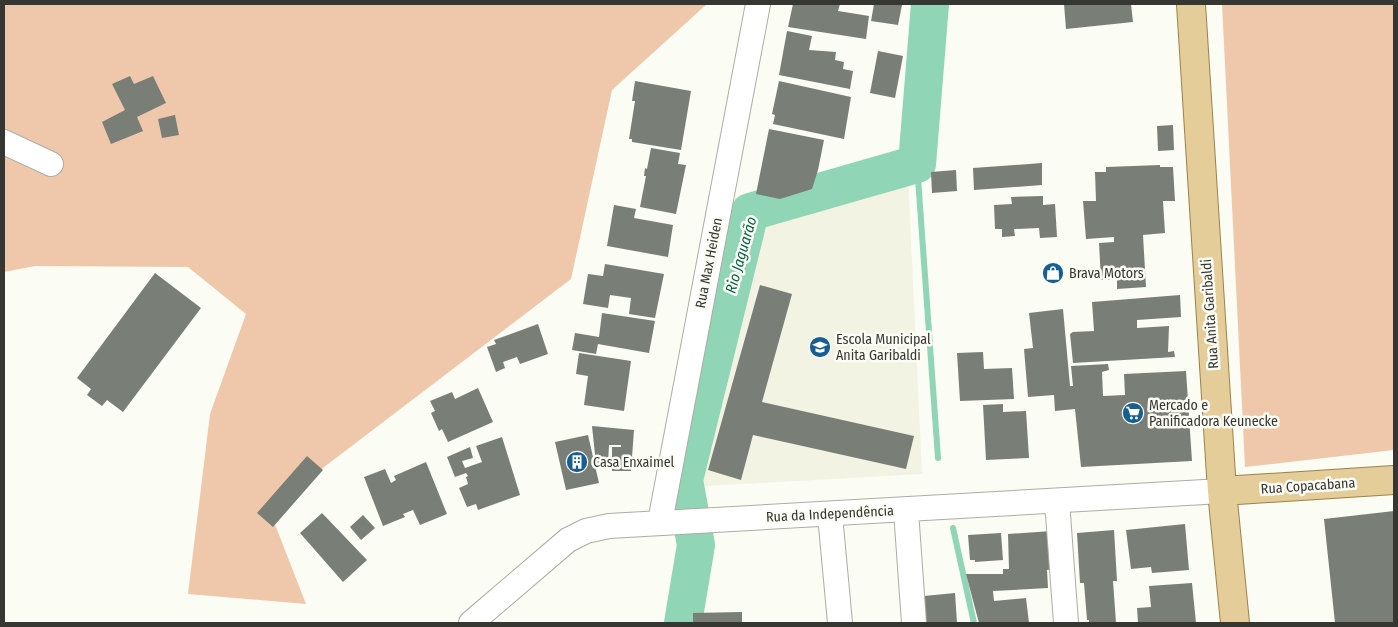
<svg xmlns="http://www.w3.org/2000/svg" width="1398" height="627" font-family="'Fira Sans Condensed',sans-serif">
	<rect width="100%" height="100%" fill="#fbfcf4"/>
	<!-- built -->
	<path fill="#f2f3e3" d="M908,176L922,474L689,487L756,220Z"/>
	<!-- green -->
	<path fill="#efc8ab" d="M4,4H707L612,90L571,279L269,509L306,604L188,594L210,414L246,314L188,267L35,266L4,272Z
		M1222,4H1394V450L1245,467Z"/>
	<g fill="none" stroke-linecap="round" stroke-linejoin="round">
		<!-- stream -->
		<path stroke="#8fd5b6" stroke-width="6" d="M917,164L938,458
			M953,528L974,623"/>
		<!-- river -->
		<path stroke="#8fd5b6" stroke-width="38" d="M683,623L696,545L684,480L750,212L917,164L930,4"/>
	</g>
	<!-- building -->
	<path fill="#797e77" d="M793,4H840L838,11L869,16L866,39L788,27Z
		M874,4L902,5L898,25L871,21Z
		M1064,4H1131L1133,22L1066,29Z
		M787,31L812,36L809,50L836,52L835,60L844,62L843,69L853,71L850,89L779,75Z
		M878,51L903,56L895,98L870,93Z
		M130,76L134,84L153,76L166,103L137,117L143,131L111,144L102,122L125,110L112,84Z
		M635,81L691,91L681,150L632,142V139H629L635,101H632Z
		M779,81L851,97L844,139L773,124L775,115L772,114Z
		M175,115L179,135L162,138L158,119Z
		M1173,125L1174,150L1158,151L1157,126Z
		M769,129L824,140L818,170L812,189L780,199L756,194Z
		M651,148L680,153L678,164L686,165L676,214L640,207L646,176H644L645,168L647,169Z
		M1042,163V185L974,190L973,168Z
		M1160,165V167H1173L1175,201H1163L1165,233L1143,235L1146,287L1117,289V279L1101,280L1099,243L1114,242V237L1086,239L1083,201H1096L1095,172H1106V167Z
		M956,170L957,191L932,193L931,172Z
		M1043,196V205L1055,204L1057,237L1040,238L1039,228L1014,229L1015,236L1002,237V229H995L994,205L1012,204L1011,197Z
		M614,205L636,209L634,218L673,225L668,257L607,246Z
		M605,264L664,274L655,318L629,314L631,298L610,295L608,308L583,304L588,274L603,276Z
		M155,273L201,308L123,412L107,400L102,406L87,395L91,389L77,378Z
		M760,285L792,294L762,402L914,436L906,469L753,435L741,480L708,470Z
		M1180,295L1181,317L1137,320V328L1169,326L1168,352L1174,351L1175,357L1073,363L1070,334L1073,332L1094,331L1092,302Z
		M1063,309L1070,386H1073L1071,366L1108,364L1109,370L1102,372L1103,396L1125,395L1124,374L1186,371L1192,461L1081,467L1075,409L1055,411L1054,395L1028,397L1024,349L1033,348L1029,313Z
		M602,313L655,321L649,353L598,344L596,354L572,350L575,333L599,337Z
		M538,324L548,354L520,364L517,357L503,362L505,368L496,372L487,347L496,344L494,340Z
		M983,352L984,369L1012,368L1014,399L960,401L957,353Z
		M579,353L631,361L624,411L584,405L588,376L576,374Z
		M478,388L493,422L448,442L442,429L439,431L431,413L435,411L430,401L452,392L455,399Z
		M1003,404V412L1026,411L1029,458L986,460L983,405Z
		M592,426L634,430L631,471H612V447H621V445H609L608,464H596Z
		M588,435L599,483L566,490L555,442Z
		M502,437L520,495L478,510L476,504L467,507L459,488L468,484L466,477L468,476L466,473L455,477L447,457L470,447L473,458L462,461L465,468L482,462L476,446Z
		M307,456L323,470L273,527L257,513Z
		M426,462L447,514L420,525L413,510L403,514L405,517L383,526L364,477L385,469L391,483L396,480L394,476Z
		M1394,511V623H1335L1324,519Z
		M322,513L367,560L343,582L300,533Z
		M363,515L375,528L361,540L350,527Z
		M1185,524L1189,570L1152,573L1151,567L1131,569L1126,530Z
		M1114,530L1117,581H1113L1116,623H1089V620H1087L1084,583H1080L1077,533Z
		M1052,531L1054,569L1047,570L1048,588L993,591L994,601L1026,598L1029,623H979L966,574H1003V569H1009L1008,534Z
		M1001,533L1003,560L975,562V560H970L968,535Z
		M1192,583L1196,623H1138L1137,608L1151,607L1149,586Z
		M955,593L957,623H926L924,596Z
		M742,612V623H693V613Z"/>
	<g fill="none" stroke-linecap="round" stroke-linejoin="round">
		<!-- minor casing -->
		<g stroke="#acada5" stroke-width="26">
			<path id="minor" d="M4,142L51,164
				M1057,501L1066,623
				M906,511L914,623
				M830,515L840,623
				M660,522L758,4
				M471,623L568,540L586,531L609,526L1222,491"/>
		</g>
		<!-- major casing -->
		<g stroke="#9c8249" stroke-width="30">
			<path id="major" d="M1191,4L1222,491L1235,623
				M1222,491L1394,480"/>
		</g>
		<!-- minor -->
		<use href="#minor" stroke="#fff" stroke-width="24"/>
		<!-- major -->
		<use href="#major" stroke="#e5cd99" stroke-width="28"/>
	</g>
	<!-- icons -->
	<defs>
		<g id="shop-disc" transform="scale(1.125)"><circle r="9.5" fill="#175f93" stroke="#fbfcf4"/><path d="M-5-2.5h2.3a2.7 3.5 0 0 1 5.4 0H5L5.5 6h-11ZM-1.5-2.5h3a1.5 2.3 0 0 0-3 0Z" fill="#fff"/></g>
		<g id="school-disc" transform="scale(1.125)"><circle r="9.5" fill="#175f93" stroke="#fbfcf4"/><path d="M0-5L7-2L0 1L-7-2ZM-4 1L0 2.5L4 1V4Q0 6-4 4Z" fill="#fff"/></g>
		<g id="supermarket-disc" transform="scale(1.125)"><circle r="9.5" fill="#175f93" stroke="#fbfcf4"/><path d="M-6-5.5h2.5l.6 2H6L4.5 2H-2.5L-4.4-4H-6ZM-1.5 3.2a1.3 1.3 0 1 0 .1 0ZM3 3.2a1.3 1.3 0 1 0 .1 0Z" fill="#fff"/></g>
		<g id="building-disc" transform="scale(1.125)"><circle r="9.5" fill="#175f93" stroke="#fbfcf4"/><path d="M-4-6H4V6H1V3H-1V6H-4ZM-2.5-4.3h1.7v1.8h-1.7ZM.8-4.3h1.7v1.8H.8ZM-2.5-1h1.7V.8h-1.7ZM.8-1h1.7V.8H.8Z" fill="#fff"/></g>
	</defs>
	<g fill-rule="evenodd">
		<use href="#shop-disc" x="1053" y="273"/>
		<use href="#school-disc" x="820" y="347"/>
		<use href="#supermarket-disc" x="1133" y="413"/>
		<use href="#building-disc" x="577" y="462"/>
	</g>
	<g text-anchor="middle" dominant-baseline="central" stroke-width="5" stroke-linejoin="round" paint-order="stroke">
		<!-- street labels -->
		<g font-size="14" fill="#363733" stroke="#fbfcf4">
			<text transform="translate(709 263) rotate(-79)">Rua Max Heiden</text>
			<text transform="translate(1210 314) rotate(-94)">Rua Anita Garibaldi</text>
			<text transform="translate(1308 486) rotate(-4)">Rua Copacabana</text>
			<text transform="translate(830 514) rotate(-3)">Rua da Independência</text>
		</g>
		<!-- poi labels -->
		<g font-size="14" fill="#363733" stroke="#fbfcf4" text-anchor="start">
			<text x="1069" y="273">Brava Motors</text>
			<text x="836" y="339">Escola Municipal<tspan x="836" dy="16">Anita Garibaldi</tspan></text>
			<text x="1149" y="405">Mercado e<tspan x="1149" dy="16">Panificadora Keunecke</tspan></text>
			<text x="593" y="462">Casa Enxaimel</text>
		</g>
		<!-- water labels -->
		<g font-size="15" font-style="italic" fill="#066346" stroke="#fbfcf4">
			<text transform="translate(741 255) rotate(-74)">Rio Jaguarão</text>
		</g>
	</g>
	<!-- border -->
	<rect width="1398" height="627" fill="none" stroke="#363733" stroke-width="10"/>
</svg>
